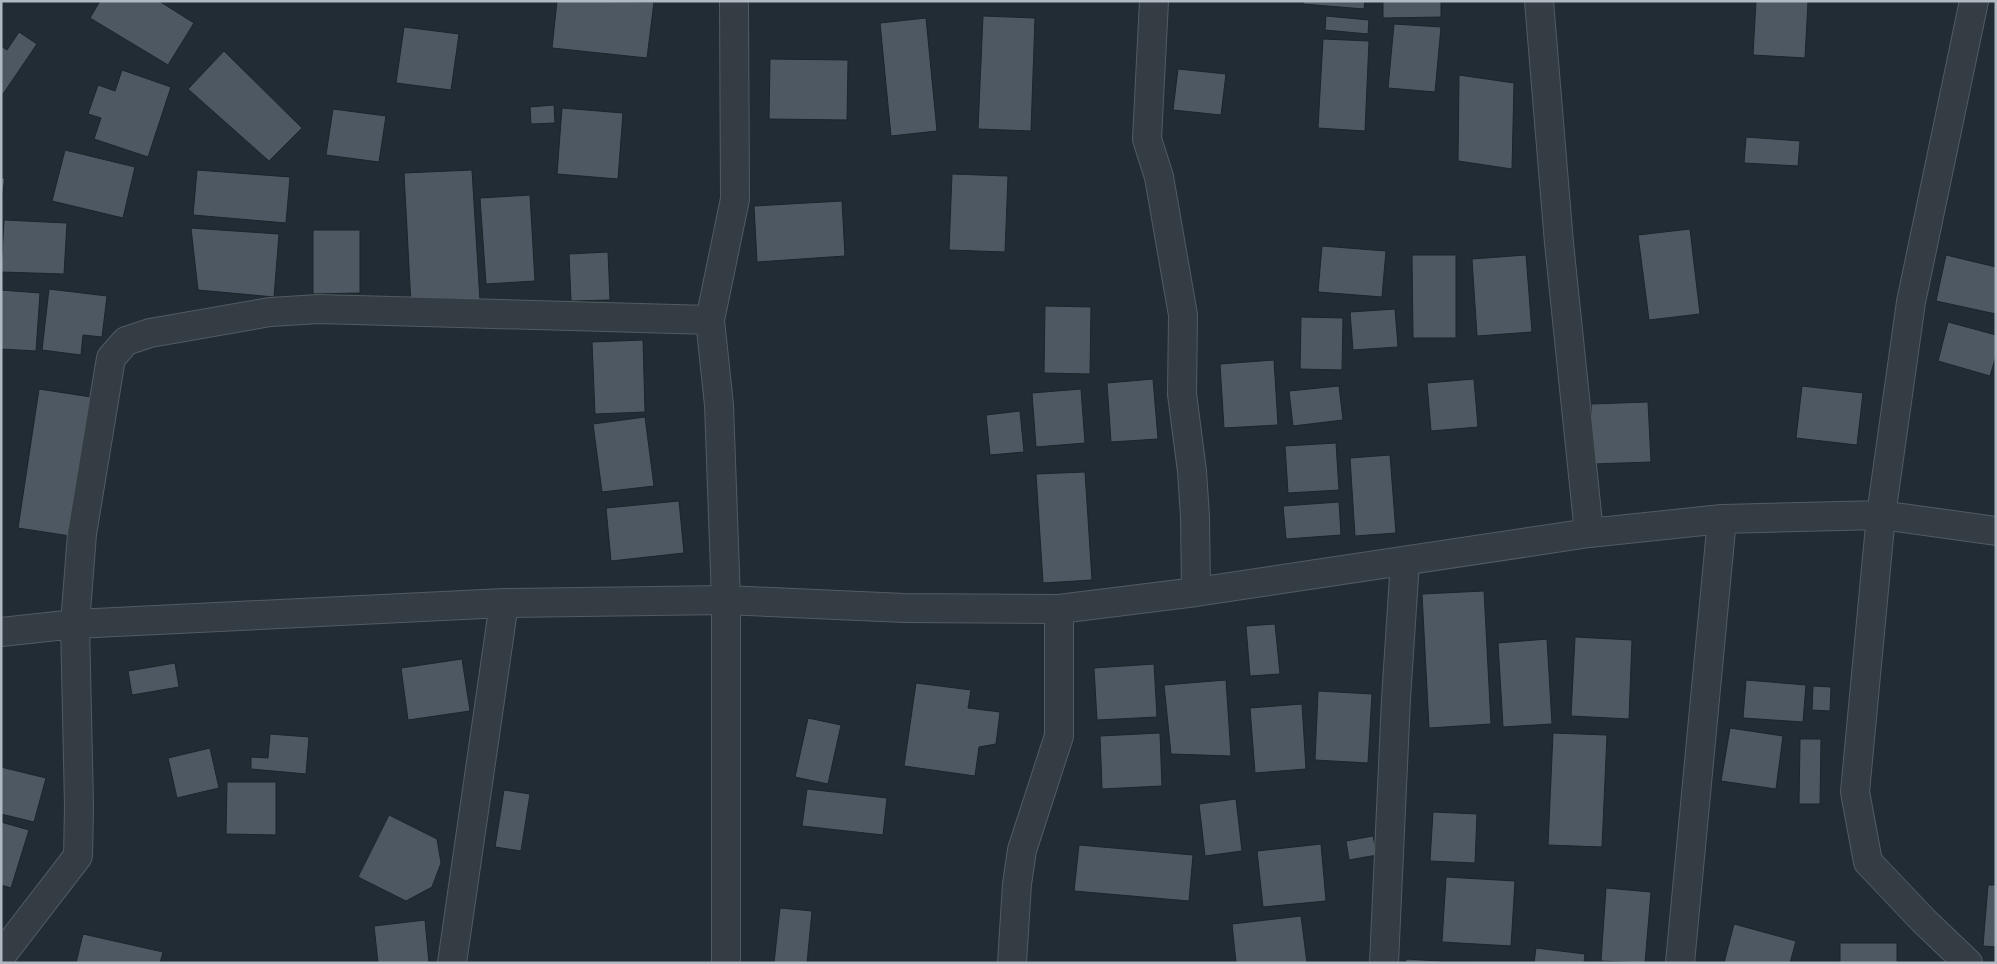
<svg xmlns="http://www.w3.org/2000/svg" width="1997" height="964" font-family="'PT Sans Narrow',sans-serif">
	<rect width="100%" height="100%" fill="#222c34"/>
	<!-- building -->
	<path fill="#4e5862" stroke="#1d242b" d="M100,1H159L194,23L168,65L90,18Z
		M557,1L654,2L647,58L552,48Z
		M1303,1H1365L1364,9L1303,4Z
		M1383,1H1441V17L1383,18Z
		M1756,1H1808L1805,58L1753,55Z
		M983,16L1035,18L1031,131L978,129Z
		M1326,16L1369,20L1368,34L1325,30Z
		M926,18L937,131L891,136L880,23Z
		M1394,24L1441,27L1435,92L1388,88Z
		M404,27L459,34L451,90L396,83Z
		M19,32L37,44L3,94L1,93V46L7,50Z
		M1323,39L1369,41L1365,131L1318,128Z
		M224,51L302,128L269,161L188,89Z
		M770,59L848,60L847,120L769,119Z
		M1178,69L1226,74L1221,115L1173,110Z
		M122,70L171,87L148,157L94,139L101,118L88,114L98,85L115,91Z
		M1459,75L1514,83L1512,169L1458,161Z
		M554,105L555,123L531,124L530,107Z
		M562,108L623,113L618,179L557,174Z
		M333,109L386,116L379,162L326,155Z
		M1746,137L1800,141L1798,166L1744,163Z
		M65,150L135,167L123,218L52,201Z
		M197,170L290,177L286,223L193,215Z
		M472,170L480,301L411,305L404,173Z
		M952,174L1008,176L1005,252L949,250Z
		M1,178H5L1,204Z
		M530,195L535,281L486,284L480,198Z
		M842,201L845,256L757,262L754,206Z
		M4,220L67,223L64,274L1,272Z
		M191,228L279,234L274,297L198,290Z
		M1690,229L1700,314L1649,320L1638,235Z
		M313,230H360V293L313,294Z
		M1322,246L1386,251L1382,297L1318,292Z
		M608,252L610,300L571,301L569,254Z
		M1412,255H1456V338H1413Z
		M1526,255L1532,332L1477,336L1472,259Z
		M1946,255L1996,267V314L1936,301Z
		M49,289L107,296L102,337L83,335L81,355L42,350Z
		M1,290L40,293L36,351L1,349Z
		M1045,306L1091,307L1090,374L1044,373Z
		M1395,309L1398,347L1353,350L1350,312Z
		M1301,317L1343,318L1342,370L1300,369Z
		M1948,322L1996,335V356L1990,376L1938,361Z
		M643,340L645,412L595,414L592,342Z
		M1274,360L1278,425L1224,428L1220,364Z
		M1153,379L1158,439L1111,442L1107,383Z
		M1474,379L1478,427L1431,431L1427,383Z
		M1339,386L1343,420L1293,426L1289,391Z
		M1802,386L1863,393L1857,445L1796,438Z
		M39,389L91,397L70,536L18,528Z
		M1081,389L1085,443L1036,447L1032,393Z
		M1648,402L1651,462L1593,464L1591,404Z
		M1020,411L1024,452L990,455L986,415Z
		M645,417L654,486L602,492L593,424Z
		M1336,443L1339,490L1288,493L1285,446Z
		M1390,455L1396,533L1355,536L1350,458Z
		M1085,472L1092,580L1043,583L1036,474Z
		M679,501L684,553L611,561L606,508Z
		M1339,502L1341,535L1286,539L1283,506Z
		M1484,591L1491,724L1429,728L1422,594Z
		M1275,624L1280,674L1250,676L1246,626Z
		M1575,637L1632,640L1629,719L1571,716Z
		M1547,639L1552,724L1503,727L1498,643Z
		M462,659L470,711L408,720L401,668Z
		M175,663L179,687L132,695L128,671Z
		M1154,664L1157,717L1097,720L1094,668Z
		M1226,680L1231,756L1171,754L1164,685Z
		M1746,680L1806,685L1803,722L1743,718Z
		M916,683L971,690L968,708L1000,712L996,744L979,747L975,776L904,766Z
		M1813,686L1831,687L1830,711L1812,710Z
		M1318,691L1372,694L1368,763L1315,760Z
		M1302,704L1306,769L1255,773L1250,708Z
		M808,718L841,725L828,784L795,777Z
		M1730,728L1783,736L1776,789L1721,781Z
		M1160,733L1162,786L1102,789L1100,736Z
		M1553,733L1607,735L1602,847L1548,845Z
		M270,734L309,737L306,774L251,769V757L268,758Z
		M1800,739H1821L1820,804H1799Z
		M210,748L219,788L177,798L168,758Z
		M1,767L46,778L34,822L1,814Z
		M227,782H276V835L226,834Z
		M807,789L887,798L883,835L802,826Z
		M504,790L530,794L521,851L495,847Z
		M1236,799L1242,851L1205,856L1199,804Z
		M1433,812L1477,814L1475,863L1430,861Z
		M389,815L437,839L441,863L432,887L406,901L358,877Z
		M1,822L29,830L11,888L1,885Z
		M1373,836L1377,855L1349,860L1346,841Z
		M1321,844L1326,901L1263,907L1257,851Z
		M1079,845L1193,855L1189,901L1074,891Z
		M1446,877L1515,881L1511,946L1442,942Z
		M1988,885H1996V947L1983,946Z
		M1606,888L1651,892L1645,963L1601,961Z
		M780,908L812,911L807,963H774Z
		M1301,916L1307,963H1236L1232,924Z
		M425,920L429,963H378L374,926Z
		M1734,924L1796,941L1790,963H1724Z
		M83,934L163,952L160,963H76Z
		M1840,943H1897V963H1840Z
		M1536,948L1585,954L1584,963H1534Z
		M1406,959L1473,963H1405Z"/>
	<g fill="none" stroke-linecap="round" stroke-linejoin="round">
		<!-- minor casing -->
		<g stroke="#535b62" stroke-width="30">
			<path id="minor" d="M1154,1L1147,139L1159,177L1183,315L1182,394L1192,471L1195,517L1196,592
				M1539,1L1559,243L1589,533
				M1,632L75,624L504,603L726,600L904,608L1059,609L1196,592L1589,533L1722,519L1881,515L1996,531
				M1,956L78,856L79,806L75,624L82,534L111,358L126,341L150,333L270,312L319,309L710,320
				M452,963L504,603
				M726,963V600L719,405L710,320L735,199L734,1
				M1012,963L1017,884L1022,850L1059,736V609
				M1384,963L1396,699L1405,561
				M1680,963L1722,519
				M1968,963L1923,920L1868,862L1855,792L1881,515L1911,302L1974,1"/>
		</g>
		<!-- minor -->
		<use href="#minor" stroke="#353d44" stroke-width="28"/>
	</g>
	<!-- border -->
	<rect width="1997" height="964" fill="none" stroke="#b0b9c1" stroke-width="5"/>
</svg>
